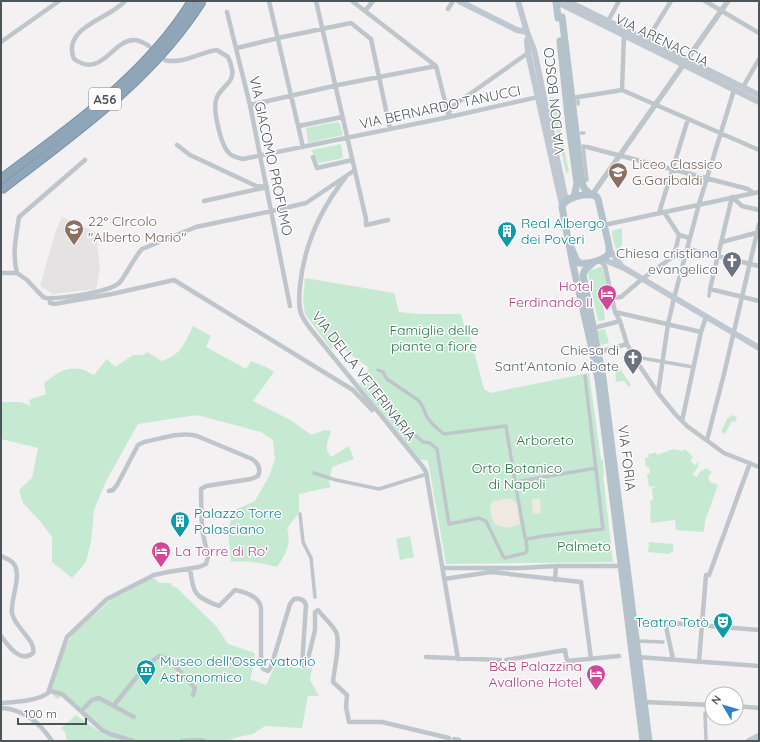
<svg xmlns="http://www.w3.org/2000/svg" width="760" height="742" font-family="Quicksand,sans-serif">
	<rect width="100%" height="100%" fill="#f3f1f1"/>
	<!-- education -->
	<path fill="#e4e2e2" d="M62,217L96,232L100,269L96,289L53,294L40,286L55,233Z"/>
	<!-- green -->
	<path fill="#c5ead1" d="M549,97H554L569,172L566,173Z
		M337,122L340,124L343,135L308,143L306,128Z
		M341,144L343,158L319,163L311,150Z
		M622,228V246L616,250L612,235V231Z
		M600,267H603L610,302L603,303L605,320L598,321L588,274V271Z
		M305,278L394,293L399,312L420,314H461L465,329L469,333L484,389L490,393L589,373L601,460H603L604,475H603L613,562L446,564L428,461L419,459L359,384L369,368L338,345L331,349L305,314L303,301Z
		M193,326L211,336L206,347L246,369L251,361L268,368L274,372L253,401L292,421L311,435L325,430L331,431L327,444V450L331,457L349,446L354,459L332,467L329,483L331,487L299,494V513L287,528C292,544 285,555 277,567C261,563 247,560 231,562L228,528L235,510L255,501L270,474L275,459L273,440L261,432L197,415L138,424L106,481L94,510L91,542L86,562L72,578L52,562V537L40,521L23,503L19,490L32,478L38,448L1,439V402H21L31,406L29,400L46,394L44,383C54,375 66,366 79,369C84,369 89,373 94,375L107,359L115,367L133,355H144L147,352L162,361C181,355 185,343 193,326Z
		M605,329L609,343L601,345L597,331Z
		M620,369L631,385L629,387L624,381L616,382L615,370Z
		M731,415L737,417L735,422L732,421L725,434L721,432L728,417L730,418Z
		M673,449L682,451L685,449L693,457L690,461L695,465L699,461L698,467L692,475L697,477L701,470L702,471L706,468L712,472L708,476L710,482L718,485L705,521L704,532L676,530L675,520L651,523L650,511L651,510L650,501L653,500L652,488L656,487V486L649,487L647,474L650,473L649,467H646L645,458L649,457L648,454L650,453L651,454L656,452L657,455Z
		M410,536L414,557L400,560L396,539Z
		M649,542L673,544V552H671L670,554L648,552Z
		M154,578L160,583H171L172,586L177,588L216,626L228,644L255,653L253,668L250,679L266,685L277,662L303,669L312,668L310,680L319,696H308L302,728L265,726L253,734L234,738L229,741H129L105,733L62,696L57,699L51,693C56,675 62,647 74,633L113,598L124,593L143,582Z
		M76,715C94,729 102,734 124,741H67L65,732L61,728Z"/>
	<!-- sand -->
	<path fill="#efe9e1" d="M511,498L515,502L517,503L520,524C509,528 506,529 495,524L491,516L490,505L493,501Z
		M532,499H540L541,513L533,514Z"/>
	<g fill="none" stroke-linecap="round" stroke-linejoin="round">
		<!-- pedestrian -->
		<path stroke="#bec6cb" stroke-width="3.5" d="M578,101V104
			M581,133H584
			M582,181L587,180L583,146L587,147
			M709,296L710,289
			M637,362L642,358L693,367
			M378,370L383,372L387,379L418,400C423,405 424,411 427,417C431,424 438,429 444,434L506,426L515,482
			M585,376L603,529L543,536L528,539L525,538L515,482L596,468
			M415,435L423,442L430,443L437,449L449,524L479,518L486,521L503,556L505,558L525,553L527,551L526,539
			M314,473L336,480L379,489L427,474
			M300,514L303,542L311,558L315,597
			M637,641L663,642
			M705,713L706,740"/>
		<!-- minor -->
		<path stroke="#bec6cb" stroke-width="4.5" d="M125,1C110,19 61,27 74,59C102,79 112,40 134,40C140,40 144,43 149,46
			M269,1L303,147
			M316,1L366,219V225L388,220
			M352,1L436,66L449,117
			M705,1L759,33
			M448,9L453,1
			M365,11L373,1
			M227,12L250,105L290,306
			M608,21L619,1
			M647,40L671,1
			M1,42L59,1
			M237,48L278,38L351,23L371,39L390,129
			M165,60C182,65 200,52 217,50L228,57C230,61 231,64 232,69C235,84 219,87 216,100C213,111 221,146 229,153C233,157 238,158 243,159L449,117L538,97
			M743,87L759,59
			M622,90L624,35
			M572,98L622,90L759,150
			M250,105L338,85L436,66
			M449,114L450,108L528,53
			M299,126L342,117
			M177,145L190,155L256,186L267,187
			M587,147L748,189L754,193
			M313,157L317,168L352,160
			M345,178C320,210 304,245 300,286C299,296 298,307 302,316C304,320 307,324 309,327L423,467L426,472L458,659
			M732,197L710,289L759,301
			M732,197L742,206L759,210
			M204,201L263,188
			M664,212L679,235
			M659,213L688,119
			M604,225L759,192
			M722,242L759,232
			M688,249L759,266
			M685,258L674,256L679,235L690,238
			M597,261L601,262L605,266L615,312L620,321L627,344L639,365L658,393L676,415L687,426L724,453L759,467
			M1,273H17L27,280L43,297L46,298C60,299 112,292 120,282C128,272 133,259 142,249L196,227L272,211L306,203L355,170
			M17,273C12,255 16,236 19,217L85,160
			M50,298V303L54,304L112,294L174,280L353,390L372,410
			M611,298L621,297L642,279L674,256
			M615,312L701,332
			M594,328L620,321
			M596,353L627,344
			M658,393L668,324L674,298L699,204L734,90
			M682,421L701,332L706,317
			M707,440L724,374L759,224
			M1,556C5,558 9,559 12,562C24,572 10,599 12,613C14,627 37,641 33,653C20,664 8,645 1,636
			M443,568H521L556,566H623
			M190,569C194,595 194,596 219,606L235,590C246,592 259,596 261,608V664L263,669L268,671L271,667L290,604L294,599C299,598 304,599 306,605L302,665L305,666L307,663L315,630V612L318,610C323,617 332,624 336,632C341,642 334,669 333,682L347,695L346,707L349,722H382L449,738
			M709,575L750,463
			M444,579L491,572L581,582L591,659
			M555,580L556,566
			M634,620L759,630
			M665,622L673,659
			M426,657L500,660
			M637,657L759,666
			M506,660L565,650L567,661L619,656
			M699,661L706,575
			M50,691L62,694L102,730L110,734L133,741
			M644,702L712,705
			M1,703C14,702 38,701 48,693L67,637L107,599L154,575L168,572L199,567L206,564L208,557L202,529L201,493V489L206,486L251,479L258,476C261,469 258,463 252,459L197,436C181,431 160,439 144,442L138,445L117,485L113,490L109,491
			M114,705L145,667L159,656C172,658 185,679 195,688L193,695
			M736,706L759,708
			M1,708C23,709 40,723 52,741
			M81,711L92,700L99,698L134,717
			M454,739L459,740
			M182,741L199,740L204,741"/>
		<!-- tertiary -->
		<path stroke="#bec6cb" stroke-width="5.5" d="M592,195L728,1"/>
		<!-- secondary -->
		<path stroke="#bfc8d0" stroke-width="6" d="M459,1L517,30L527,32
			M518,1L527,32L534,50L565,196L567,198H573
			M555,1L759,102
			M567,1L759,95
			M527,40L528,53L562,205
			M610,250L622,267
			M602,259L624,268L759,348
			M749,741L759,736"/>
		<!-- primary -->
		<path stroke="#b4c2cb" stroke-width="7" d="M562,17L582,182L584,188L590,194
			M560,41L569,126L577,183L575,193L573,198
			M570,245L576,259L579,263C589,264 602,261 609,254V246L598,199L596,196C586,193 566,196 562,207L573,265L593,354L598,379L643,741
			M594,262L585,270L583,275L603,378L649,741"/>
		<!-- motorway-bridge casing -->
		<g stroke="#7a91a4" stroke-width="10" stroke-linecap="butt">
			<path id="motorway-bridge" d="M1,179C70,127 146,76 192,1
				M1,190C74,134 152,80 202,1"/>
		</g>
		<!-- primary-bridge -->
		<path stroke="#b4c2cb" stroke-width="7" d="M556,1L558,18"/>
		<!-- motorway-bridge -->
		<use href="#motorway-bridge" stroke="#8fa6b9" stroke-width="8"/>
	</g>
	<!-- icons -->
	<defs>
		<g id="school-pin" transform="scale(1)"><path d="M0 17L-7.5 6A9.5 9.5 0 1 1 7.5 6Z" fill="#8d6e63" stroke="#fff"/><path d="M0-5L7-2L0 1L-7-2ZM-4 1L0 2.5L4 1V4Q0 6-4 4Z" fill="#fff"/></g>
		<g id="building-pin" transform="scale(1)"><path d="M0 17L-7.5 6A9.5 9.5 0 1 1 7.5 6Z" fill="#0f9aa8" stroke="#fff"/><path d="M-4-6H4V6H1V3H-1V6H-4ZM-2.5-4.3h1.7v1.8h-1.7ZM.8-4.3h1.7v1.8H.8ZM-2.5-1h1.7V.8h-1.7ZM.8-1h1.7V.8H.8Z" fill="#fff"/></g>
		<g id="church-pin" transform="scale(1)"><path d="M0 17L-7.5 6A9.5 9.5 0 1 1 7.5 6Z" fill="#6b7280" stroke="#fff"/><path d="M-1.2-6h2.4v3.5h3.3v2.4h-3.3V6h-2.4V-.1h-3.3v-2.4h3.3Z" fill="#fff"/></g>
		<g id="hotel-pin" transform="scale(1)"><path d="M0 17L-7.5 6A9.5 9.5 0 1 1 7.5 6Z" fill="#d1479c" stroke="#fff"/><path d="M-6-4.5h1.5V1H6V5H4.5V3h-9V5H-6ZM-4 0a1.8 1.8 0 1 1 3.6 0ZM.5 0V-2.5h3Q6-2.5 6 0Z" fill="#fff"/></g>
		<g id="theatre-pin" transform="scale(1)"><path d="M0 17L-7.5 6A9.5 9.5 0 1 1 7.5 6Z" fill="#0f9aa8" stroke="#fff"/><path d="M-5-5.5Q0-4 5-5.5V0Q5 5 0 6Q-5 5-5 0ZM-3.3-2.5H-1v1.5H-3.3ZM1-2.5H3.3v1.5H1ZM-2.8 1Q0 5.5 2.8 1Z" fill="#fff"/></g>
		<g id="museum-pin" transform="scale(1)"><path d="M0 17L-7.5 6A9.5 9.5 0 1 1 7.5 6Z" fill="#0f9aa8" stroke="#fff"/><path d="M0-6L6-3V-2H-6V-3ZM-5-1h2V3h-2ZM-1-1h2V3h-2ZM3-1h2V3H3ZM-6 4H6V6H-6Z" fill="#fff"/></g>
	</defs>
	<g fill-rule="evenodd">
		<use href="#school-pin" x="618" y="172"/>
		<use href="#school-pin" x="74" y="229"/>
		<use href="#building-pin" x="507" y="231"/>
		<use href="#church-pin" x="732" y="261"/>
		<use href="#hotel-pin" x="607" y="294"/>
		<use href="#church-pin" x="633" y="358"/>
		<use href="#building-pin" x="180" y="521"/>
		<use href="#hotel-pin" x="161" y="551"/>
		<use href="#theatre-pin" x="723" y="622"/>
		<use href="#museum-pin" x="146" y="669"/>
		<use href="#hotel-pin" x="596" y="674"/>
	</g>
	<g text-anchor="middle" dominant-baseline="central" stroke-width="3" stroke-linejoin="round" paint-order="stroke">
		<!-- shield labels -->
		<rect fill="#fff" stroke="#81888d" stroke-width="1" x="89" y="88" width="32" height="22" rx="3"/>
		<g font-size="13" font-weight="bold" fill="#4b555c">
			<text x="105" y="99">A56</text>
		</g>
		<!-- street labels -->
		<g font-size="14" fill="#4b555c" stroke="#fff">
			<text transform="translate(662 40) rotate(26)">VIA ARENACCIA</text>
			<text transform="translate(554 101) rotate(-96)">VIA DON BOSCO</text>
			<text transform="translate(440 107) rotate(-12)">VIA BERNARDO TANUCCI</text>
			<text transform="translate(271 156) rotate(78)">VIA GIACOMO PROFUMO</text>
			<text transform="translate(364 376) rotate(52)">VIA DELLA VETERINARIA</text>
			<text transform="translate(627 458) rotate(83)">VIA FORIA</text>
		</g>
		<!-- education labels -->
		<g font-size="14" fill="#785e54" stroke="#fff" text-anchor="start">
			<text x="632" y="164">Liceo Classico<tspan x="632" dy="16">G.Garibaldi</tspan></text>
			<text x="88" y="221">22° CIrcolo<tspan x="88" dy="16">"Alberto Mario"</tspan></text>
		</g>
		<!-- culture labels -->
		<g font-size="14" fill="#0d838f" stroke="#fff" text-anchor="start">
			<text x="521" y="223">Real Albergo<tspan x="521" dy="16">dei Poveri</tspan></text>
			<text x="194" y="513">Palazzo Torre<tspan x="194" dy="16">Palasciano</tspan></text>
			<text x="709" y="622" text-anchor="end">Teatro Totò</text>
			<text x="160" y="661">Museo dell'Osservatorio<tspan x="160" dy="16">Astronomico</tspan></text>
		</g>
		<!-- worship labels -->
		<g font-size="14" fill="#5b616d" stroke="#fff" text-anchor="end">
			<text x="718" y="253">Chiesa cristiana<tspan x="718" dy="16">evangelica</tspan></text>
			<text x="619" y="350">Chiesa di<tspan x="619" dy="16">Sant'Antonio Abate</tspan></text>
		</g>
		<!-- hotel labels -->
		<g font-size="14" fill="#b23c85" stroke="#fff" text-anchor="end">
			<text x="593" y="286">Hotel<tspan x="593" dy="16">Ferdinando II</tspan></text>
			<text x="175" y="551" text-anchor="start">La Torre di Ro'</text>
			<text x="582" y="666">B&amp;B Palazzina<tspan x="582" dy="16">Avallone Hotel</tspan></text>
		</g>
		<!-- park labels -->
		<g font-size="14" fill="#247546" stroke="#fff">
			<text x="434" y="330">Famiglie delle<tspan x="434" dy="16">piante a fiore</tspan></text>
			<text x="545" y="440">Arboreto</text>
			<text x="517" y="468">Orto Botanico<tspan x="517" dy="16">di Napoli</tspan></text>
			<text x="584" y="546">Palmeto</text>
		</g>
	</g>
	<!-- border -->
	<rect width="760" height="742" fill="none" stroke="#4b555c" stroke-width="4"/>
	<!-- north arrow -->
	<g transform="translate(724 706) rotate(308)"><circle r="19" fill="#ffffff" stroke="#b7bbbe"/>
	<path d="M0-3L7 15L0 10L-7 15Z" fill="#3181cd"/>
	<text y="-6" font-size="11" font-weight="bold" text-anchor="middle" fill="#4b555c">N</text>
	</g>
	<!-- scale -->
	<path d="M18 718v6h68v-6" fill="none" stroke="#4b555c" stroke-width="2"/>
	<text x="24" y="718" font-size="12" fill="#4b555c" stroke="#ffffff" stroke-width="3" paint-order="stroke">100 m</text>
</svg>
